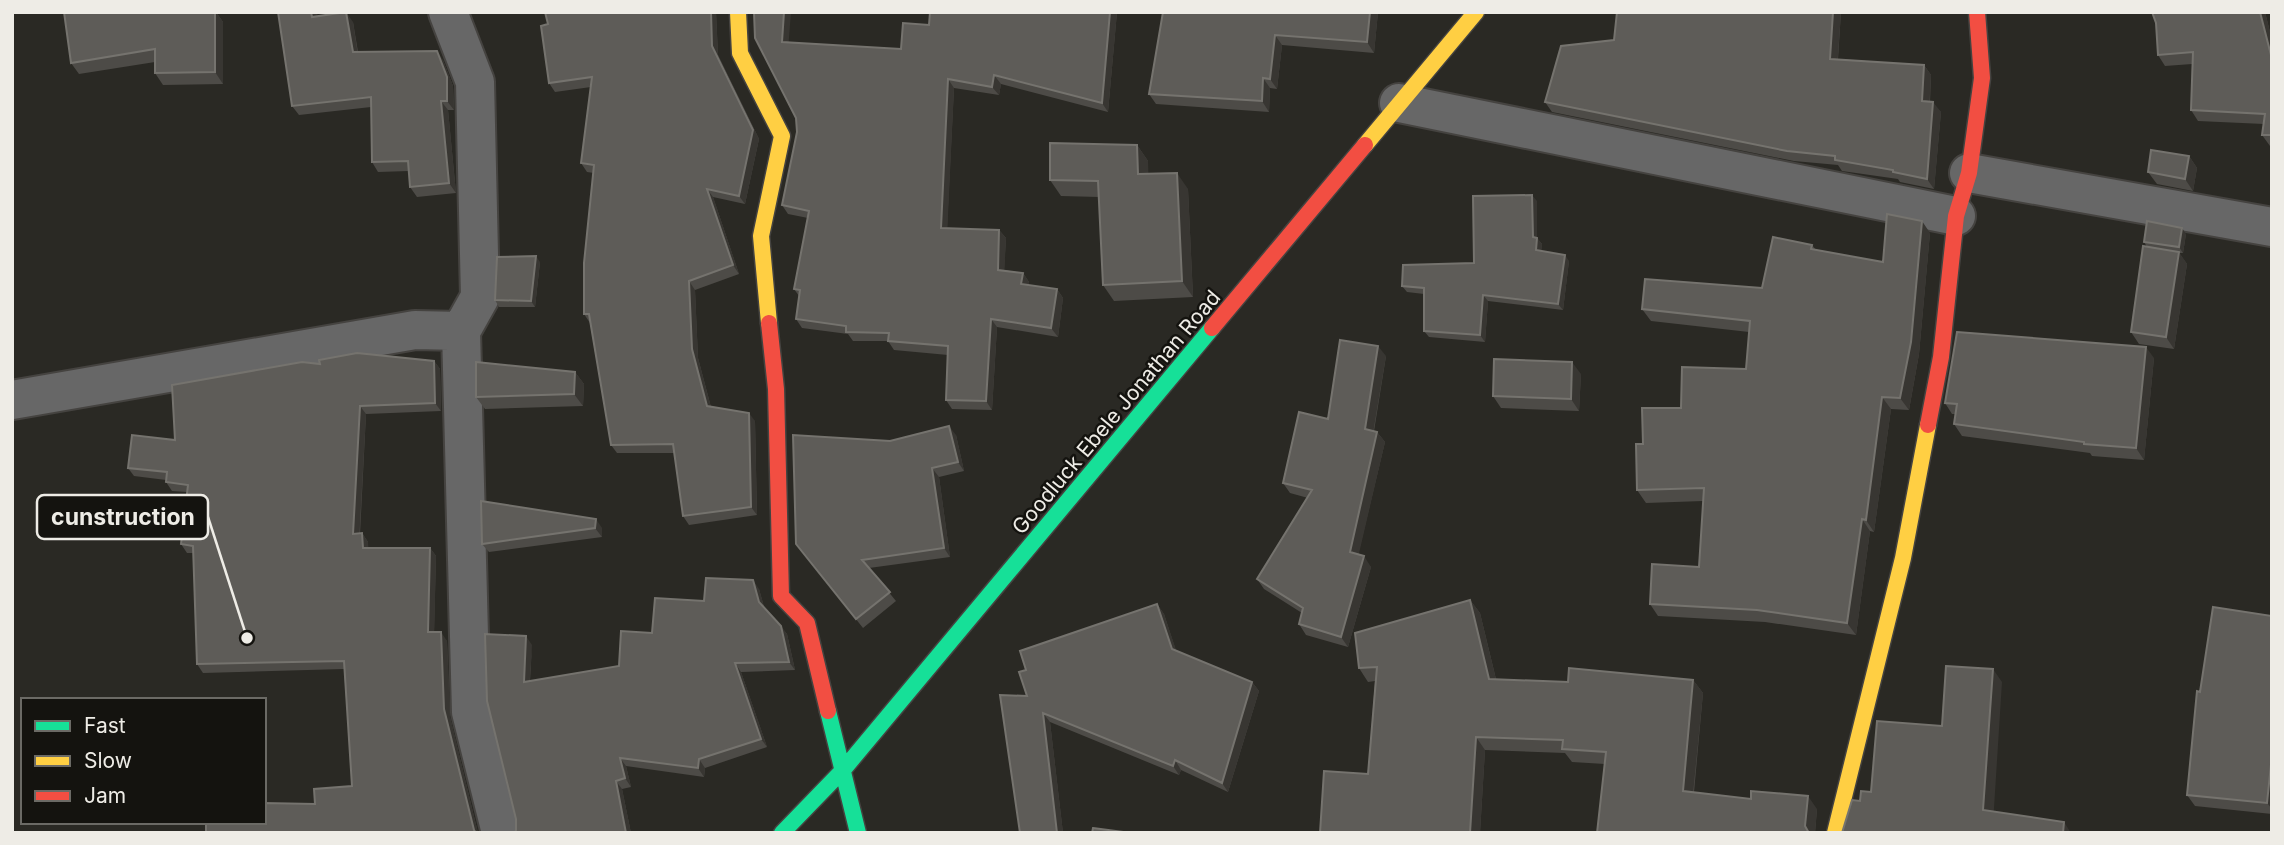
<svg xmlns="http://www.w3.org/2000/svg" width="2284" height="845" font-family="Inter,sans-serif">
	<rect width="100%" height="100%" fill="#2a2924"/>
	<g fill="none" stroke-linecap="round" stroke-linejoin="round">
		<!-- street casing -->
		<g stroke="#454340" stroke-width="42">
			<path id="street" d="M448,12L475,82L480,297L461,331L471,712L501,833
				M1399,103L1956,216
				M1969,173L2272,227
				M12,400L415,330L461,331"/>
		</g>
		<!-- fast casing -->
		<g stroke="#454340" stroke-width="19">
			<path id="fast" d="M828,711L858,833
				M782,833L843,770L1212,328"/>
		</g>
		<!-- slow casing -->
		<g stroke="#454340" stroke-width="19">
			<path id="slow" d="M738,12L740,53L782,136L761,236L769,323
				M1365,145L1476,12
				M1835,833L1903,558L1928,425"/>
		</g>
		<!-- jam casing -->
		<g stroke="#454340" stroke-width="19">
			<path id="jam" d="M769,323L776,389L781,596L807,623L828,711
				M1212,328L1365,145
				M1928,425L1941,357L1956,216L1969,173L1982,78L1977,12"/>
		</g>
		<!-- street -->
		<use href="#street" stroke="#676767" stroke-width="38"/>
		<!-- fast -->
		<use href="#fast" stroke="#16e098" stroke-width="16"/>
		<!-- slow -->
		<use href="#slow" stroke="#ffcf43" stroke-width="16"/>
		<!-- jam -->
		<use href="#jam" stroke="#f24e42" stroke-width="16"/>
	</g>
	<!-- wall -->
	<path fill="#4d4b47" d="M64,12H216L223,22V84L163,85L155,73V62L79,74L71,63Z
		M716,12L718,55L759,139L745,204L713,197L739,274L695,290L698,358L711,407L755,421L757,515L689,525L683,516L674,453H617L611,445L590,323L584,314L594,173L587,172L581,163L591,87L555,92L549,83L548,24Z
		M1117,12L1108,112L1001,84L999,95L954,88L947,228L999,230L1006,238L1004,270L1023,273L1029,282L1028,285L1057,289L1063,298L1058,337L997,327L992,410L952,409L946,400L948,355L894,350L888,341H853L848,334L802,328L796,319L799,296L794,289L808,218L788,214L782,205L797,132L788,43L901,49L929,25Z
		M1163,12H1378L1374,53L1282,45L1277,89L1270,88L1269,112L1156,104L1149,94Z
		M1841,12L1838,59L1924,65L1931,75L1930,102L1941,112L1934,189L1900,182L1898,179L1842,171L1838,165L1794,161L1552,112L1545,102L1614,40Z
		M2152,12H2265L2272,40V146H2270L2262,135L2264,124L2198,121L2191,110L2192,64L2165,66L2158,55L2156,23Z
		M317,17L353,22L358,52L443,60L453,86L454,110H448L456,193L417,197L410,187L409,171L378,172L372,162L371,107L299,115L292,106Z
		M1137,145L1148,161V174L1188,189L1193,297L1114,301L1103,285L1099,197L1061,196L1050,180Z
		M2189,156L2197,168L2193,191L2157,184L2148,172Z
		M1537,201V238L1542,244L1541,251L1569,261L1563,310L1488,301L1485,342L1429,337L1424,331V294L1407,292L1402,286L1474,263Z
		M1930,233L1919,354L1909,410L1891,409L1874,532L1870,531L1856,635L1765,622L1658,616L1650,604L1699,567L1703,501L1646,503L1637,490L1643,444L1681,408L1746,369L1749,332L1651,321L1642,309L1762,288L1812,245L1816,250L1883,262Z
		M2186,234L2183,253H2179L2187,264L2174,349L2139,344L2131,332L2147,247L2144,242Z
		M540,262L535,307H499L495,300Z
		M1386,356L1374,431L1377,432L1385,442L1358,555L1371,567L1348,647L1306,635L1299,624L1302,613L1264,589L1257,579L1308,498L1290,493L1283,483L1328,419Z
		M2154,358L2144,460L2092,456L2090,453L1962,436L1954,424L1956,414H1952L1945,403Z
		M434,361L440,369L441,411L366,414L360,534L362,533L368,542V548H430L436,556L434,632L447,641L450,717L478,833H206L264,822L315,804L352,786L344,669L203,673L197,664L194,553H187L181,544L187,492L172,491L166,482V480L134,476L128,468L175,440L320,364Z
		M575,372L584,384L583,406L485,409L476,397Z
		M1581,374L1579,411L1501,408L1493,396Z
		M956,435L964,471L939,477L950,557L869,568L896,601L863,628L796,544L890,441Z
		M481,501L602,528V537L489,552L482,544Z
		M759,589L764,607L787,634L795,670L741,672L767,747L705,768L704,777L626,766L631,787L622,789L631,833H515L516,830L532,645L530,681L619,666L652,633L704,601Z
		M1470,600L1480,613L1496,679L1568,682L1693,680L1703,693L1694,792L1817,809L1815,833H1597L1605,764L1572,762L1565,753L1485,750L1480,833H1320L1368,774L1375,681L1368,682L1359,668Z
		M1157,604L1164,614L1176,651L1252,682L1259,691L1228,792L1181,770L1179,775L1050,722L1063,833H1020L1027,696L1026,670Z
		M2272,616V814L2195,806L2187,795L2200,692Z"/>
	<!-- shaded-wall -->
	<path fill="#383632" d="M215,12H216L223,22V84L215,72Z
		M311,12H317L319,27L312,17Z
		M346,12L353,22L359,62L353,52Z
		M711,12H716L718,55L759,139L745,204L739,196L712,46Z
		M784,12H791L788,51L782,42Z
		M1110,12H1117L1108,112L1102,103Z
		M1370,12H1378L1374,53L1367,42Z
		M1833,12H1841L1837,69L1830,59Z
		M2260,12H2265L2272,40V59Z
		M1275,35L1282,45L1277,89L1270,79Z
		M437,51L443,60L453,86L454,110L447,101Z
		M1924,65L1931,75L1929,112L1922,101Z
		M994,75L1001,84L999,95L992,87Z
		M1263,78L1270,88L1269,112L1262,101Z
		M948,79L954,88L947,237L941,228Z
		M441,101L448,110L456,193L449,183Z
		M1933,102L1941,112L1934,189L1927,179Z
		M1137,145L1148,161L1149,190L1138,174Z
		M2189,156L2197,168L2193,191L2185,179Z
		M1177,173L1188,189L1193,297L1182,281Z
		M707,189L713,197L739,274L733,265Z
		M1532,195L1537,201V239V238L1542,244L1541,256L1536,250L1533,237Z
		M1922,221L1930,233L1919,354L1909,410L1900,398Z
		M2182,228L2186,234L2183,253L2179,247Z
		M999,230L1006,238L1004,278L998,270Z
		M2179,252L2187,264L2174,349L2166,337Z
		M1565,255L1569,261L1563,310L1558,304Z
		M536,256L540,262L535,307L531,301Z
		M1023,273L1029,282L1028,293L1021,284Z
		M689,281L695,290L698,358L713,415L707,406L692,349Z
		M1057,289L1063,298L1058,337L1051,328Z
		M1483,295L1488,301L1485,342L1480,335Z
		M991,319L997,327L992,410L986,401Z
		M1378,346L1386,356L1372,439L1365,429Z
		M2146,347L2154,358L2144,460L2136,448Z
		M434,361L440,369L441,411L435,403Z
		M1572,362L1581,374L1579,411L1571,399Z
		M575,372L584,384L583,406L574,394Z
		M1882,397L1891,409L1874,532L1866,520Z
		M360,406L366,414L359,542L353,534Z
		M749,413L755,421L757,515L751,507Z
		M949,426L956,435L964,471L958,462Z
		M1377,432L1385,442L1357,562L1350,552Z
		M932,468L939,477L950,557L944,548Z
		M596,519L602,528V537L595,528Z
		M1862,519L1870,531L1856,635L1847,623Z
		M362,533L368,542L369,556L363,548Z
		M430,548L436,556L434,640L428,632Z
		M1364,556L1371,567L1348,647L1341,637Z
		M753,580L759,589L765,610L759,602Z
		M1470,600L1480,613L1499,692L1489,679Z
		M1157,604L1164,614L1179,659L1172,649Z
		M781,626L787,634L795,670L789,662Z
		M441,632L447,641L450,717L478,833H476L474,830L444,709Z
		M526,636L532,645L529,691L524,682Z
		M735,663L741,672L767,747L761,739Z
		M1993,669L2002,682L1993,824L1983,810Z
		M1693,680L1703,693L1692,804L1683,791Z
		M1252,682L1259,691L1228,792L1222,783Z
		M1043,713L1050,722L1063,833H1057Z
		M1476,737L1485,750L1480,833H1470Z
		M2272,755V809L2267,803Z
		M620,758L626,766L631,787L625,778Z
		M699,759L705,768L704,777L698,768Z
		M1175,760L1181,770L1179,775L1173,766Z
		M616,781L622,789L631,833H626Z
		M1808,796L1817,809L1815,833H1809L1805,826Z
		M2064,822L2071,833H2063Z"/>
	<!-- building -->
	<path fill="#5e5c58" stroke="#75736e" stroke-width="2" d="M64,12H215V72L155,73V49L71,63Z
		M278,12H311L312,17L346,12L353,52L437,51L447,77V101H441L449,183L410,187L408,161L372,162L371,97L292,106Z
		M545,12H711L712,46L753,130L739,196L707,189L733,265L689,281L692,349L707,406L749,413L751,507L683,516L673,444L611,445L589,314H584V263L594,165L581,163L592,77L549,83L541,26L548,24Z
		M754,12H784L782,42L901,49L903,23L929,25L930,12H1110L1102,103L994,75L992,87L948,79L941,228L999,230L998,270L1023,273L1021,284L1057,289L1051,328L991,319L986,401L946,400L948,346L888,341L889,333L846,332V326L796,319L800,290L794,289L809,211L782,205L797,132L796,118L755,38Z
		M1163,12H1370L1367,42L1275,35L1270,79L1263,78L1262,101L1149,94Z
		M1617,12H1833L1830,59L1924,65L1922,101L1933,102L1927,179L1893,172V170L1835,160V156L1787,151L1545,102L1561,46L1614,40Z
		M2152,12H2260L2272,59V135H2262L2265,114L2191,110L2193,52L2158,55L2156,23Z
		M1050,143L1137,145L1138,174L1177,173L1182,281L1103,285L1098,181L1050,180Z
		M2151,150L2189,156L2185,179L2148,172Z
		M1532,195L1533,237L1537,238L1536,250L1565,255L1558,304L1483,295L1480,335L1424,331V288L1402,286L1403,265L1474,263L1473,196Z
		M1887,214L1922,221L1911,342L1900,398L1882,397L1866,520L1862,519L1847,623L1757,610L1650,604L1652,564L1699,567L1704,488L1637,490L1636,444H1643L1642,408H1681L1682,367L1746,369L1750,321L1642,309L1645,279L1762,288L1773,237L1812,245L1811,249L1883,262Z
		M2147,221L2182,228L2179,247L2144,242Z
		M2143,246L2179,252L2166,337L2131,332Z
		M536,256L531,301L495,300L497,257Z
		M1957,332L2146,347L2136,448L2084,444V442L1954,424L1957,404L1945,403Z
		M1340,340L1378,346L1365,429L1377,432L1350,552L1364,556L1341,637L1299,624L1303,608L1257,579L1312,490L1283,483L1299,412L1328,419Z
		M357,353L434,361L435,403L360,406L353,534L362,533L363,548H430L428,632H441L444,709L474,830L476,833H206V823L264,822V803L315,804L314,789L352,786L344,661L197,664L193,546L181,544L188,485L166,482L167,472L128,468L132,435L175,440L172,385L302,362L320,364L319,360Z
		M1494,359L1572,362L1571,399L1493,396Z
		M476,362L575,372L574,394L476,397Z
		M949,426L958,462L932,468L944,548L862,560L890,592L856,619L796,544L793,435L890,441Z
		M481,501L596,519L595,528L482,544Z
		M706,578L753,580L759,602L781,626L789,662L735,663L761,739L699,759L698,768L620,758L625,778L616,781L626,833H515L516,830V819L487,701L485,634L526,636L524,682L619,666L621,631L652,633L655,598L704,601Z
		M1470,600L1489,679L1568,682L1569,668L1693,680L1683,791L1751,799V791L1808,796L1805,826L1809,833H1597L1606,752L1562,749L1563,740L1476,737L1470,833H1320L1324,771L1368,774L1377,667L1359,668L1355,633Z
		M1157,604L1172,649L1252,682L1222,783L1175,760L1173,766L1043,713L1057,833H1020L1000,695L1027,696L1019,672L1026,670L1020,651Z
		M2213,607L2272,616V755L2267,803L2187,795L2197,691L2200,692Z
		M1946,666L1993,669L1983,810L2064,822L2063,833H1842L1852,800L1860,801L1861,791L1871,792L1877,721L1942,726Z
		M1093,828L1131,833H1092Z"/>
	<g text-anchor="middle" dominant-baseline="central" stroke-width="5" stroke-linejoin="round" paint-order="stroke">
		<!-- street labels -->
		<g font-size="21" fill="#eeece6" stroke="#14130f">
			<text transform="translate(1116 412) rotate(-50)">Goodluck Ebele Jonathan Road</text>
		</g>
	</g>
	<!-- callouts -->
	<path fill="none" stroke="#eeece6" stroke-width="2.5" d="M247 638L208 517"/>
	<circle fill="#eeece6" stroke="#14130f" stroke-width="2.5" cx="247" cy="638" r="7"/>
	<rect fill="#14130f" stroke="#eeece6" stroke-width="2.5" x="37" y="495" width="171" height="44" rx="7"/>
	<g font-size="23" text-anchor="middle" font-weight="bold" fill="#eeece6">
		<text x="123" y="525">cunstruction</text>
	</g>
	<!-- border -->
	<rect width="2284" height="845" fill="none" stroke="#eeece6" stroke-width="28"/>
	<!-- legend -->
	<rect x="21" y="698" width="245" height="126" fill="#14130f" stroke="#6b6a65" stroke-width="2"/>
	<rect x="35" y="721" width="35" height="10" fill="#16e098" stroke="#6b6a65" stroke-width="2"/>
	<text x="84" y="733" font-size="21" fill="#eeece6">Fast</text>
	<rect x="35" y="756" width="35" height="10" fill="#ffcf43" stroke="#6b6a65" stroke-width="2"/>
	<text x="84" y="768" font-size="21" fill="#eeece6">Slow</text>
	<rect x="35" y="791" width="35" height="10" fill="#f24e42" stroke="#6b6a65" stroke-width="2"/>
	<text x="84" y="803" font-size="21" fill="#eeece6">Jam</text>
</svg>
